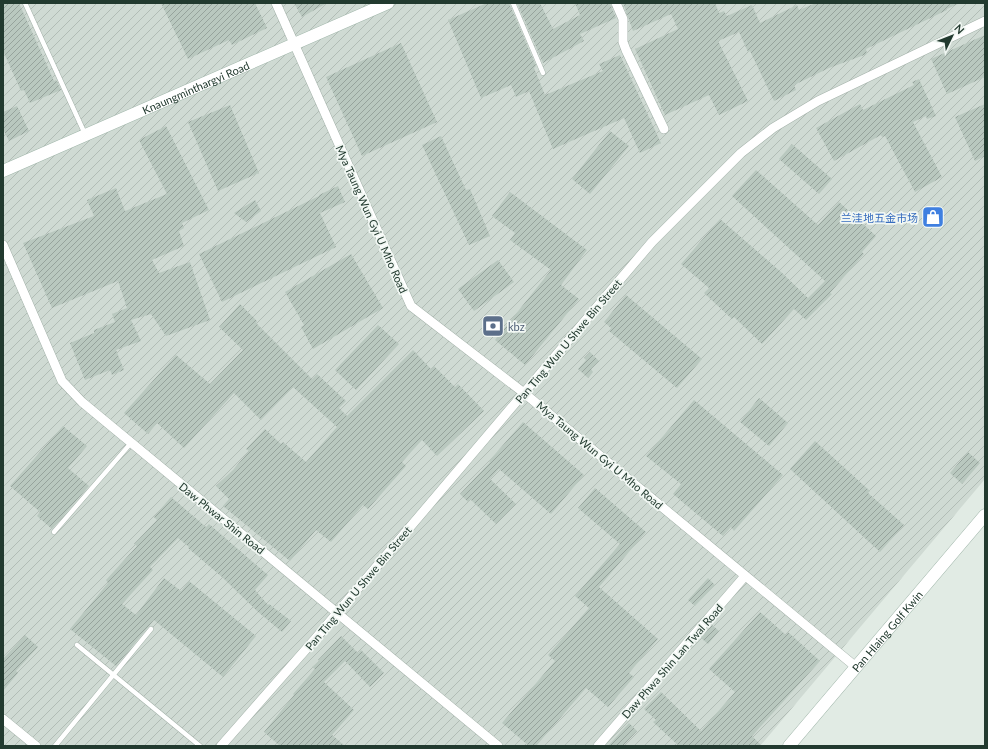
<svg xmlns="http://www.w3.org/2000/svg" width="988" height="749" font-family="Lato,'Noto Sans SC',sans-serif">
	<defs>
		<pattern id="industrial-furrows" width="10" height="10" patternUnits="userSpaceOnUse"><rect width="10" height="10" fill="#cfdad3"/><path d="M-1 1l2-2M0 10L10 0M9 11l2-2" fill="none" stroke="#b1bcb5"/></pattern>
		<pattern id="building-hatch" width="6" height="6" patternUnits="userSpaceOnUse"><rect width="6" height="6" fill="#b9c8bf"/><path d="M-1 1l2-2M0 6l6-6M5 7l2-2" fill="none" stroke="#96a39c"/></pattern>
	</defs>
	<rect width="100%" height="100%" fill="#e1ebe4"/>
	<!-- industrial -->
	<path fill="url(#industrial-furrows)" d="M3,3H985V479L760,746H3Z"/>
	<!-- building -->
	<path fill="url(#building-hatch)" d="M3,3H19L54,81L56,80L61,90L30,103L24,90L21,91L3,51Z
		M161,3H255L267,28L232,45L229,40L188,59Z
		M294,3H327L302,17Z
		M487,3H509L536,66L534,68L545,95L603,71L599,64L620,55L661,143L640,153L624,118L553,149L529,91L516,97L511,85L481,98L448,20Z
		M517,3H540L553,29L580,15L575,3H610L616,18L580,34L584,41L543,63Z
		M623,3H715L719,13L724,11L727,16L752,5L760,23L797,5L799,10L816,3H960L947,9V10L866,49L867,54L829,68L794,85L796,90L774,101L750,51L748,52L739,32L718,41L748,101L719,115L709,95L665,115L635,49L678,29L671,14L633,31Z
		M985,35V77L947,94L931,59Z
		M401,43L437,122L362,156L326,77Z
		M919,79L936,116L927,119L926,116L913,122L942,177L915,192L885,136L882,137L881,135L834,161L816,128L860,104L863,110L914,85L912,82Z
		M985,104V156L975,161L955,117Z
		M230,105L259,173L218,191L188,122Z
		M17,106L29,131L9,141L3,129V112Z
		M166,126L209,210L182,223L184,228L179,231L184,246L152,260L159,273L190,262L210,320L166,336L151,314L131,320L141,341L116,350L124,370L112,375L110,370L85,380L70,343L94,333V330L115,322L112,314L127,308L118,281L52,308L23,243L94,216L87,200L116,188L125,211L167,194L139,140Z
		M610,131L629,146L590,194L572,179Z
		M441,136L466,190L470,189L490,236L469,245L422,145Z
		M792,144L832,179L819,194L779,159Z
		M756,170L818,225L839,202L876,236L862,252L864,254L830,293L832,294L806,320L794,309L762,344L734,317L732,319L704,293L709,288L681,264L720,219L781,272L808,298L825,281L732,196Z
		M338,186L345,202L320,213L336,247L222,302L199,254L319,196V195Z
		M510,192L587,250L561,285L579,299L525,365L495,340L551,270L510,240L515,233L492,216Z
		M255,200L261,211L246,222L234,213Z
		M351,254L383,308L313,349L301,327L304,325L285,292Z
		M498,260L514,282L474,311L458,289Z
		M626,295L702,359L677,388L609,331L611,328L604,322Z
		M240,304L257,321L256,323L312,379L317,374L346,401L339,408L347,416L413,350L431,369L434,366L455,387L458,384L484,411L437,456L422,440L402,462L406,466L368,509L363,505L331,542L316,530L290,561L223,506L229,499L216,486L233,470L249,451L246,449L265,429L281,444L283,442L306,462L337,427L293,387L261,420L234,393L184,448L157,423L148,434L124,413L176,355L210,384L243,350L219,327Z
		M378,325L399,344L356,390L335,370Z
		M590,352L599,361L591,369L593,372L588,378L578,369L586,360L584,358Z
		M759,398L788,423L769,446L740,422Z
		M694,400L783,475L734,531L731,527L723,536L673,494L681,484L646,456Z
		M523,422L584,475L551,514L499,469L490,479L516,504L496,524L470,499L468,502L460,494L490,462L489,461Z
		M63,426L87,446L68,468L89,486L52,529L37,516L40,512L10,486Z
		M815,441L870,491L868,493L904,525L880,552L790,469Z
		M968,452L980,463L962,484L950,473Z
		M595,488L646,532L599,587L658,639L629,673L634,677L608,707L586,688L536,746H529L502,723L555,661L548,655L589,608L575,596L620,544L578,508Z
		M171,497L206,527L209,524L268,575L255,590L268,605L269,604L291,621L282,632L257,611L222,577L188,548L189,547L178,538L150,567L153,570L122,604L136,615L164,578L181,591L189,581L256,636L223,677L154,620L116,666L70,629L108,583L106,580L137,546L134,544L157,520L154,517Z
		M708,578L715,585L695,606L688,600Z
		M760,612L786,635L788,632L820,661L752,736L762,746H679L653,722L656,720L644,709L661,692L701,731L735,692L709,669Z
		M712,625L719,631L708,644L701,638Z
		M25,635L38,647L16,671L18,673L3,691V659Z
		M341,636L358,653L361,650L384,673L370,687L345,661L324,682L354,710L332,735L345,746H280L264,732L294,695L293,694L315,669L312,667L319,661L318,660Z
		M629,723L637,731L623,746H608Z"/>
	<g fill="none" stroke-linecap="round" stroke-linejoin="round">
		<!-- lane casing -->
		<g stroke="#a4b2aa" stroke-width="5.5">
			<path id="lane" d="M25,3L85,134
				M513,3L543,73
				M54,532L131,443
				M77,645L200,746
				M55,746L151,629"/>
		</g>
		<!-- street casing -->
		<g stroke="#a4b2aa" stroke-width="10">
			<path id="street" d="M276,3L411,306L524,393L856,667
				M616,3L623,19V42L626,50L664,129
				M3,245L62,381L82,402L498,746
				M3,719L36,746
				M221,746L315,639L652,242L741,153L773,128L818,101L985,21
				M598,746L745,576"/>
		</g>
		<!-- secondary casing -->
		<g stroke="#a0b6aa" stroke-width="13">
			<g id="secondary">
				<path id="s1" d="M3,171L388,3"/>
				<path id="s2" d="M789,746L985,515"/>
			</g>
		</g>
		<!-- lane -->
		<use href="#lane" stroke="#fff" stroke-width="4.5"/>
		<!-- street -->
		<use href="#street" stroke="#fff" stroke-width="9"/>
		<!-- secondary -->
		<use href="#secondary" stroke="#fff" stroke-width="12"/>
	</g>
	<!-- icons -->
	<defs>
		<g id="shop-square" transform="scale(1.15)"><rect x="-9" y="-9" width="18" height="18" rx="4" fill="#3f7fe0" stroke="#f1f7f3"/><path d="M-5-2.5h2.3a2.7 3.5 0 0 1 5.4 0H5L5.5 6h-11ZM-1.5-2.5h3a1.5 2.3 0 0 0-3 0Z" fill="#fff"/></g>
		<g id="bank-square" transform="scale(1.15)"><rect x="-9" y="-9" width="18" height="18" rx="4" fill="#5c6f8a" stroke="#f1f7f3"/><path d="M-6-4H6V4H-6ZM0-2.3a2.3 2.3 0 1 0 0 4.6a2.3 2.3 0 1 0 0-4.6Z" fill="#fff"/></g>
	</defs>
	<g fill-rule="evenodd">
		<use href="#shop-square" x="933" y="217"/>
		<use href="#bank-square" x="493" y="326"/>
	</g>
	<g text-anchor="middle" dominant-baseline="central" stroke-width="3.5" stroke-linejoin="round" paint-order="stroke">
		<!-- street labels -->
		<g font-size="11" fill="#223a2f" stroke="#f1f7f3">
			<text stroke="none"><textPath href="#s1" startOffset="210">Knaungminthargyi Road</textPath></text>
			<text transform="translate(372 219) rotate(66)">Mya Taung Wun Gyi U Mho Road</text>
			<text transform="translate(568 341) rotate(-50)">Pan Ting Wun U Shwe Bin Street</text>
			<text transform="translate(600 455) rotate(40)">Mya Taung Wun Gyi U Mho Road</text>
			<text transform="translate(222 518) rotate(39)">Daw Phwar Shin Road</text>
			<text transform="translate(358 588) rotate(-50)">Pan Ting Wun U Shwe Bin Street</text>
			<text stroke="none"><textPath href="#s2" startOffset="151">Pan Hlaing Golf Kwin</textPath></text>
			<text transform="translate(672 661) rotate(-49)">Daw Phwa Shin Lan Twal Road</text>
		</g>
		<!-- shop labels -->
		<g font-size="11" fill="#366cbe" stroke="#f1f7f3" text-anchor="end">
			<text x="918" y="217">兰洼地五金市场</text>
		</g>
		<!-- service labels -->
		<g font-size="11" fill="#4e5e75" stroke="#f1f7f3" text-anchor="start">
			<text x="508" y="326">kbz</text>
		</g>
	</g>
	<!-- border -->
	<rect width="988" height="749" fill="none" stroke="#223a2f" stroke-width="8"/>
	<!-- north arrow -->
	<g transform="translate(952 36) rotate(47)" stroke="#f1f7f3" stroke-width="3" paint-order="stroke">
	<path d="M0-3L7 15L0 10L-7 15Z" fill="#223a2f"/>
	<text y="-6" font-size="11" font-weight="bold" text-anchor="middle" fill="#223a2f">N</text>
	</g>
</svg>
